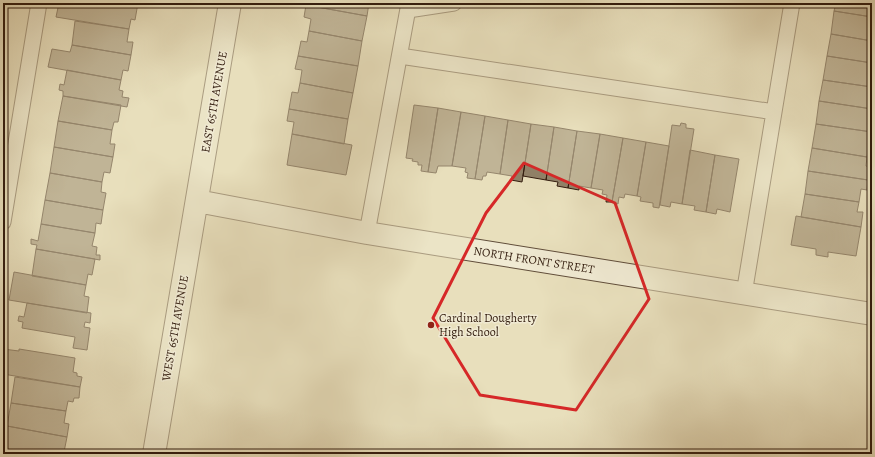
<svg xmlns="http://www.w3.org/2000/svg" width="875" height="457" font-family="Alegreya,serif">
	<rect width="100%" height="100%" fill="#e8dfbc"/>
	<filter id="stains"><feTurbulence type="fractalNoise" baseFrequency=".005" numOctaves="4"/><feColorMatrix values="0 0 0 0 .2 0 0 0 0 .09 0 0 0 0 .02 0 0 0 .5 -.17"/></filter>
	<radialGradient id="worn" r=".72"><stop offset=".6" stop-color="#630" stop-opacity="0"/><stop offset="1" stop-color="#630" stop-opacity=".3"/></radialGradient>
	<!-- building -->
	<path fill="#918168" stroke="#321c0e" d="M59,3H138L135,20L131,19L129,29L56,17Z
		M307,3H369L367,16L306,5Z
		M836,3H872V17L834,11Z
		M306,5L367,16L362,41L309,31L311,19L304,17Z
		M834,11L872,17V41L831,34Z
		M75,21L129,29L127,42H133L131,55L72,45Z
		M309,31L362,41L358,66L298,56L301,41L307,42Z
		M831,34L872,41V63L827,56Z
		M72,45L131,55L128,71L123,70L121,80L48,67L52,49L70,52Z
		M298,56L358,66L353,93L300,83L302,70L295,69Z
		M827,56L872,63V87L823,80Z
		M67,70L121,80L119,90L123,91L122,97L129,98L127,107L63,96V91L59,90L60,84L64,85Z
		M823,80L872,87V109L819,101Z
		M300,83L353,93L348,119L289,109L292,92L298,93Z
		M63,96L121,105L118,122H114L112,130L58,121Z
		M819,101L872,109V132L816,124Z
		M414,105L438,108L428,172L421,171L422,165H418V162L412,161L413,159L406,158Z
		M438,108L461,112L452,166H438L436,173L428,172Z
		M289,109L348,119L344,144L292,134L294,122L287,121Z
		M461,112L485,116L475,179L467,178L468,173L465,172L466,168L452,166Z
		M485,116L508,120L500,174L487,172L486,176H483L482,180L475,179Z
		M508,120L531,124L522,182L511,180L512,176L500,174Z
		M58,121L112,130L110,144H115L113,157L54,147Z
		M681,123L686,124V128L694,129L682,204L671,202L670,207L660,205L672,125L680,126Z
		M531,124L554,127L546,180L523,176Z
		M816,124L872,132V144H869L867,157L812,148Z
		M554,127L577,131L568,188L557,186L558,182L546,180Z
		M577,131L600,134L591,188L579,186V190L568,188Z
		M292,134L352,145L346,175L287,165Z
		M600,134L623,138L612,202H606L607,195L602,194L603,190L591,188Z
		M623,138L646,142L637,196L625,194L624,198L619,197L618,204L612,202Z
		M646,142L669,146L659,208L653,207V203L640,201L641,197L637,196Z
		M54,147L113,157L110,173L104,172L102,182L50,173Z
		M812,148L867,157L866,166L871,167L868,180L808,171Z
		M690,150L715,155L706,212L694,210L695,206L682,204Z
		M715,155L739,159L730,212L717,209L716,214L706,212Z
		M808,171L868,180L867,190L861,189L859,202L805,194Z
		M50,173L102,182L101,192L106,193L103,210L45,200Z
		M805,194L859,202L857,212H863L861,227L801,217Z
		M45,200L103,210L101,224L96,223L95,233L41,224Z
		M796,216L861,227L856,256L828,252V257L816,255V249L791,245Z
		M41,224L95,233L92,246L97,247L96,255H100V260L36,249L37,245L31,244V239L38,241Z
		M36,249L95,259L92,275L88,274L86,285L32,276Z
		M14,272L86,285L84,296L89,297L87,313L9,300Z
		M27,303L91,313L90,323L85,322L84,327L90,328L87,350L73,348L75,337L22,328L23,322L18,321L19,316L24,317Z
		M3,349L19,351V349L75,358L73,372L77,373V376L82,377L80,387L3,374Z
		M15,377L80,387L79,398H74L73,402L68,401L66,411L11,403Z
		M11,403L66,411L64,423L69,424L67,437L7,426Z
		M7,426L67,437L64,452L58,451V454L3,453Z"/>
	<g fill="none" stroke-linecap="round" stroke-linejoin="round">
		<!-- service casing -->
		<g stroke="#604d3a" stroke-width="17">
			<path id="service" d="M408,10L454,3
				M400,56L774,112
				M3,222L39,3
				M367,233L409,3
				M744,294L792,3"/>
		</g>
		<!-- minor casing -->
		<g stroke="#604d3a" stroke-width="24">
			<path id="minor" d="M197,201L367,233L872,314
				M154,454L230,3"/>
		</g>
		<!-- service -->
		<use href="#service" stroke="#f0ead3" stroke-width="15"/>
		<!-- minor -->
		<use href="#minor" stroke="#f0ead3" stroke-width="22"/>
	</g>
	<!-- marked area -->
	<path d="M0 0H875V457H0ZM524,163L615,203L649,299L576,410L480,395L433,318L486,213Z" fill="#e8dfbc" fill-opacity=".55" fill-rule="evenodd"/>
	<path fill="none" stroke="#d62828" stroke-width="3" stroke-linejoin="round" d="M524,163L615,203L649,299L576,410L480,395L433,318L486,213Z"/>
	<!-- markers -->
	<circle fill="#8f2418" stroke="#f0ead3" stroke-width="1.5" cx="431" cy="325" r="4"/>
	<g text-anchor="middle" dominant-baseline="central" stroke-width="3" stroke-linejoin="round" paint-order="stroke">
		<!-- street labels -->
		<g font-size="12" fill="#321c0e" stroke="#f0ead3">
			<text transform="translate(214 102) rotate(-80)">EAST 65TH AVENUE</text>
			<text transform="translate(534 260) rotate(9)">NORTH FRONT STREET</text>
			<text transform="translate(175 328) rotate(-80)">WEST 65TH AVENUE</text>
		</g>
		<!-- poi labels -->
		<g font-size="12" fill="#321c0e" stroke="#f0ead3" text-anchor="start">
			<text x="439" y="318">Cardinal Dougherty<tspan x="439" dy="14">High School</tspan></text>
		</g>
	</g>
	<!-- margin -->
	<rect width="875" height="457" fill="none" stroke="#e8dfbc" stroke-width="16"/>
	<rect x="4" y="4" width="867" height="449" fill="none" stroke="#321c0e" stroke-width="2"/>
	<rect x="8" y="8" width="859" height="441" fill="none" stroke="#321c0e"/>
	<rect width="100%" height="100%" filter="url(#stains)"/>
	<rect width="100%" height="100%" fill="url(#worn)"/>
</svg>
